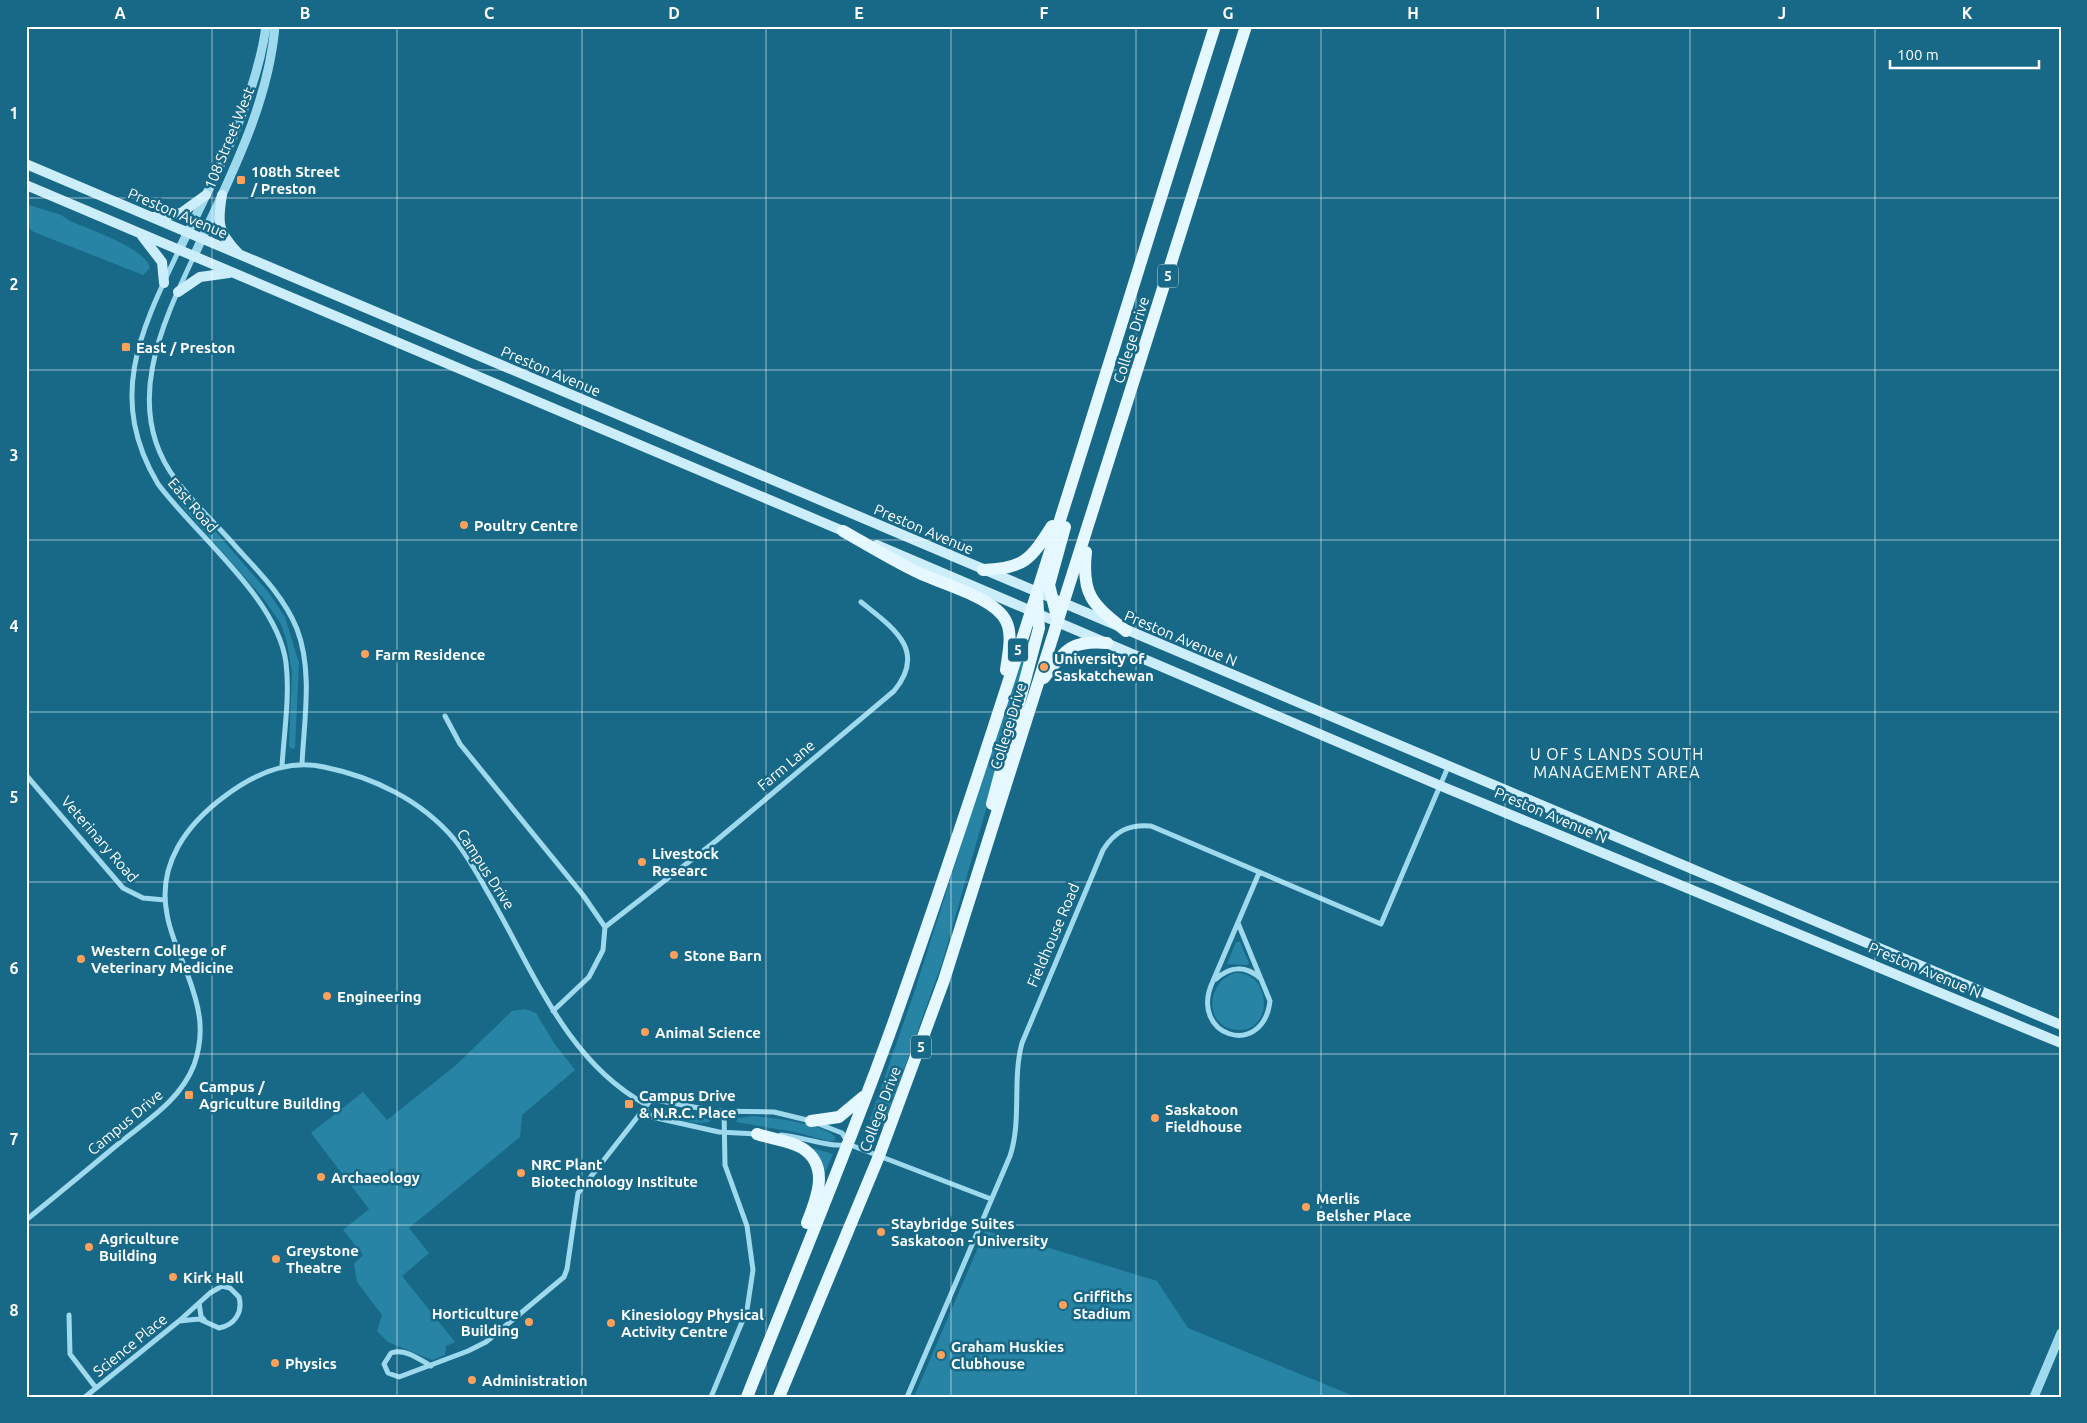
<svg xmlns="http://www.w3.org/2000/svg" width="2087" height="1423" font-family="Ubuntu,sans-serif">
	<rect width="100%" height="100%" fill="#186988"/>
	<!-- green -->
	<path fill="#2784a5" d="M26,204L61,215L70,221C88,229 146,248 150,268L143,275L34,232L26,227Z
		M181,499L203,517L269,593L285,617L299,663L295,748L292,749L289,746L292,672L287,643L281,624L263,598L183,507L179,501Z
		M1031,636L1035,638L942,963L884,1125L873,1135L870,1130V1119L914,993L1021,658Z
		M1236,942H1240L1249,963L1248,965L1227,964Z
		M1235,973C1270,970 1275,1029 1240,1030C1203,1030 1205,982 1235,973Z
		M525,1009L536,1013L554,1043L575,1070L522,1115L520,1137L409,1228L429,1253L402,1276L455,1342L446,1346L445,1355L432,1360L388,1342L377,1331L382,1315L357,1282L354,1264L363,1255L343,1230L369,1209L311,1133L363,1092L387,1120L455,1066L512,1011Z
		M660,1108L712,1120C702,1128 667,1117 656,1111Z
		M753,1116C772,1118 825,1123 836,1138L833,1141H828L795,1132L736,1122L738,1118Z
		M801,1145L833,1154L824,1175Z
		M985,1231L1046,1247L1157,1281L1188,1328L1356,1397H914Z"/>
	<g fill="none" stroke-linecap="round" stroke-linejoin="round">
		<!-- minor -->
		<path stroke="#9fd9ed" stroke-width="5" d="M179,250C140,332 107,398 158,484C196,535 278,599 286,663C290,696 284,733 282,766
			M194,256C161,326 122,409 176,480C194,504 217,525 237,548C260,573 284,597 297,629C313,671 304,721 302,764
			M445,716L460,744L583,895L605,927L603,950L589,977L553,1011
			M26,775L123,888L143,898L165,900
			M1238,923L1270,1001C1263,1060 1187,1036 1213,981L1259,873
			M605,927L717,840L894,691C928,650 892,627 861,602
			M1216,979C1230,966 1246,965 1261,979
			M819,1124L842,1133L847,1141
			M781,1135C800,1136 834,1149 848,1144L991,1199
			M26,1220C57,1195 87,1170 117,1145C146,1121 180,1101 194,1065C206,1031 199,1005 187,973C180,954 170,934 167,914C157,864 187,824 225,796C254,774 288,759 324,767C373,777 421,800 454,839C467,855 477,873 487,891C532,967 564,1059 645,1104L647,1112L652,1117L719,1132L757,1134
			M222,1286L230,1288L239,1297C243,1312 235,1325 219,1328L199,1319L179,1321L210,1293Z
			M199,1303L201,1316L205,1321
			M69,1315L70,1354L96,1388
			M431,1366C419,1359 405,1348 391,1353L384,1364L388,1373L399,1377L468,1351L486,1342L564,1277L567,1269L578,1193L650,1101L656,1100L715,1111L774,1112L811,1121
			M85,1397L179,1321
			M711,1397L747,1310L753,1270L747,1226L725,1165L724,1111
			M907,1397L1010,1156C1022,1120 1012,1079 1022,1043L1103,850C1115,831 1129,824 1151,826L1381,924L1448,767"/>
		<!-- tertiary -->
		<path stroke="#9fd9ed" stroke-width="9" d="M179,250C212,183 256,101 266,26
			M194,256C227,182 268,108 275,26
			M2034,1397L2061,1333"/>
		<!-- secondary -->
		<path stroke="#ccedfa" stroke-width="10" d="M26,164L2061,1025
			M26,185L850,534
			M222,195C217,224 218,232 238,253
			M154,217L181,213L206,195
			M142,236L162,262L164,283
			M178,292L200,277L229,273
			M877,545L1441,786L2061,1043"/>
		<!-- primary -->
		<path stroke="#e5f7ff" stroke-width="12" d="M843,531C866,544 889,558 913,570C937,583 994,596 1006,621C1013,635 1008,654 1006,670
			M1086,552C1081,597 1094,605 1126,631
			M983,570C1024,569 1031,559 1052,526
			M1058,621L1049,585L1065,527
			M1044,678C1065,650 1070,640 1107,643
			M992,804L1039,628L1037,595
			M811,1121L839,1117L863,1097
			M757,1134C771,1139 789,1140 802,1148C831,1166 816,1200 807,1223
			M747,1397C796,1273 848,1149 893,1024C1010,694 1109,359 1215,26
			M779,1397L879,1156L944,980L1246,26"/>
	</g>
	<!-- grid -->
	<path fill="none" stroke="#fff" stroke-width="1" stroke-opacity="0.55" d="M212,26V1397M397,26V1397M582,26V1397M766,26V1397M951,26V1397M1136,26V1397M1321,26V1397M1505,26V1397M1690,26V1397M1875,26V1397M26,198H2061M26,370H2061M26,540H2061M26,712H2061M26,882H2061M26,1054H2061M26,1225H2061"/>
	<!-- markers -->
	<g fill="#ffa05b" stroke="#186988" stroke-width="2">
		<rect x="236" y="175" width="10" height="10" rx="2.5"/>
		<rect x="121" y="342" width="10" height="10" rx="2.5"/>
		<circle cx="464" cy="525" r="5"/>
		<circle cx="365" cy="654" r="5"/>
		<circle cx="1044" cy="667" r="5"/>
		<circle cx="642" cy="862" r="5"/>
		<circle cx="674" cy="955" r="5"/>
		<circle cx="81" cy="959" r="5"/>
		<circle cx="327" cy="996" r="5"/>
		<circle cx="645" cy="1032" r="5"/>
		<rect x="184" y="1090" width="10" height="10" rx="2.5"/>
		<rect x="624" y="1099" width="10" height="10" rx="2.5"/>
		<circle cx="1155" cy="1118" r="5"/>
		<circle cx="521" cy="1173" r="5"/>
		<circle cx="321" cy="1177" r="5"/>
		<circle cx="1306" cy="1207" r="5"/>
		<circle cx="881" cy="1232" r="5"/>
		<circle cx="89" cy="1247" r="5"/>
		<circle cx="276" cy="1259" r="5"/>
		<circle cx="173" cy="1277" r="5"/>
		<circle cx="1063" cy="1305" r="5"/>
		<circle cx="529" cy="1322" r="5"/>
		<circle cx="611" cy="1323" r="5"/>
		<circle cx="941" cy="1355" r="5"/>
		<circle cx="275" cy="1363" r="5"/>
		<circle cx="472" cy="1380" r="5"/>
	</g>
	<g text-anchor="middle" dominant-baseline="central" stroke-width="5" stroke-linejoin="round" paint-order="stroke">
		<!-- shield labels -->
		<g fill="#186988" stroke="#bad2db" stroke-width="1">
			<rect x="1158" y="264.5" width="20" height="23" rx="4"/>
			<rect x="1008" y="638.5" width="20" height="23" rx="4"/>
			<rect x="911" y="1035.5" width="20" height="23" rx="4"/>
		</g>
		<g font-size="14" font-weight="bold" fill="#fff">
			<text x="1168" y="276">5</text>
			<text x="1018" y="650">5</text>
			<text x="921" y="1047">5</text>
		</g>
		<!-- street labels -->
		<g font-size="15" fill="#fff" stroke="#186988">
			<text transform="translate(229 138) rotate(-68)">108 Street West</text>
			<text transform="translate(178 213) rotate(23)">Preston Avenue</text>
			<text transform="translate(1131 340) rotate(-73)">College Drive</text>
			<text transform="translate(551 371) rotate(23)">Preston Avenue</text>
			<text transform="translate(193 505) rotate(49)">East Road</text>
			<text transform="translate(924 529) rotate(23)">Preston Avenue</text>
			<text transform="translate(1181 638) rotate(23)">Preston Avenue N</text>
			<text transform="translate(1008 726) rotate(-73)">College Drive</text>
			<text transform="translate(786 765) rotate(-40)">Farm Lane</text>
			<text transform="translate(1551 815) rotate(23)">Preston Avenue N</text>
			<text transform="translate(100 839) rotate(49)">Veterinary Road</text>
			<text transform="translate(486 869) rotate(57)">Campus Drive</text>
			<text transform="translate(1053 935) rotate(-67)">Fieldhouse Road</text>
			<text transform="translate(1925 970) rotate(23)">Preston Avenue N</text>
			<text transform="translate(880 1109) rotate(-69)">College Drive</text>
			<text transform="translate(125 1122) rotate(-40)">Campus Drive</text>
			<text transform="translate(130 1345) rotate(-39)">Science Place</text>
		</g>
		<!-- poi labels -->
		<g font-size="15" font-weight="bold" fill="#fff" stroke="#186988" text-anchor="start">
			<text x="251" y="171">108th Street<tspan x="251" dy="17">/ Preston</tspan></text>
			<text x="136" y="347">East / Preston</text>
			<text x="474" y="525">Poultry Centre</text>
			<text x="375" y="654">Farm Residence</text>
			<text x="1054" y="658">University of<tspan x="1054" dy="17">Saskatchewan</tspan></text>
			<text x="652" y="853">Livestock<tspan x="652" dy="17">Researc</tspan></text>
			<text x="91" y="950">Western College of<tspan x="91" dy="17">Veterinary Medicine</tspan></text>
			<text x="684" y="955">Stone Barn</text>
			<text x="337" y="996">Engineering</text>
			<text x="655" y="1032">Animal Science</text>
			<text x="199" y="1086">Campus /<tspan x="199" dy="17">Agriculture Building</tspan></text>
			<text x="639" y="1095">Campus Drive<tspan x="639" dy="17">&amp; N.R.C. Place</tspan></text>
			<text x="1165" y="1109">Saskatoon<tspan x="1165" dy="17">Fieldhouse</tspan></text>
			<text x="531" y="1164">NRC Plant<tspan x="531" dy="17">Biotechnology Institute</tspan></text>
			<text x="331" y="1177">Archaeology</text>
			<text x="1316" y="1198">Merlis<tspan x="1316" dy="17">Belsher Place</tspan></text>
			<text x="891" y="1223">Staybridge Suites<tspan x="891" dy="17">Saskatoon - University</tspan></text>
			<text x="99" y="1238">Agriculture<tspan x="99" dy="17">Building</tspan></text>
			<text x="286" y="1250">Greystone<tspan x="286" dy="17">Theatre</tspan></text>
			<text x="183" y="1277">Kirk Hall</text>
			<text x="1073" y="1296">Griffiths<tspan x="1073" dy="17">Stadium</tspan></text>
			<text x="519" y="1313" text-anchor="end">Horticulture<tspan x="519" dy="17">Building</tspan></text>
			<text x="621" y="1314">Kinesiology Physical<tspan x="621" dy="17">Activity Centre</tspan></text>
			<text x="951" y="1346">Graham Huskies<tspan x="951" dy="17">Clubhouse</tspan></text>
			<text x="285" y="1363">Physics</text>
			<text x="482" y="1380">Administration</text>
		</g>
		<!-- neighbourhood labels -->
		<g font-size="16" letter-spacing="1" fill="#fff" stroke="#186988">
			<text x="1617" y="754">U OF S LANDS SOUTH<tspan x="1617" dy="18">MANAGEMENT AREA</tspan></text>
		</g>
	</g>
	<!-- border -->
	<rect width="2087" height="1423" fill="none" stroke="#186988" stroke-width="55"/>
	<!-- scale -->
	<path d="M1890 60v8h149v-8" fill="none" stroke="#ffffff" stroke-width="2.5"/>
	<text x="1897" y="60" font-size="15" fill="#ffffff" stroke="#186988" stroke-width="4" paint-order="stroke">100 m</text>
	<rect x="28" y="28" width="2032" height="1368" fill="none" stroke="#fff" stroke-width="2"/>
	<g font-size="16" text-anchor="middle" font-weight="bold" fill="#fff">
		<text x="120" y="19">A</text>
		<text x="305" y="19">B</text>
		<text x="489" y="19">C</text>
		<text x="674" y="19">D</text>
		<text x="859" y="19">E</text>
		<text x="1044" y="19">F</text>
		<text x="1228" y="19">G</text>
		<text x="1413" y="19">H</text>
		<text x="1598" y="19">I</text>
		<text x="1782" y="19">J</text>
		<text x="1967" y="19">K</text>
		<text x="14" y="119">1</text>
		<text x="14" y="290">2</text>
		<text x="14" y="461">3</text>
		<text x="14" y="632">4</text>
		<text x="14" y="803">5</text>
		<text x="14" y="974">6</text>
		<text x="14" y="1145">7</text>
		<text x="14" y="1316">8</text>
	</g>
</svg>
